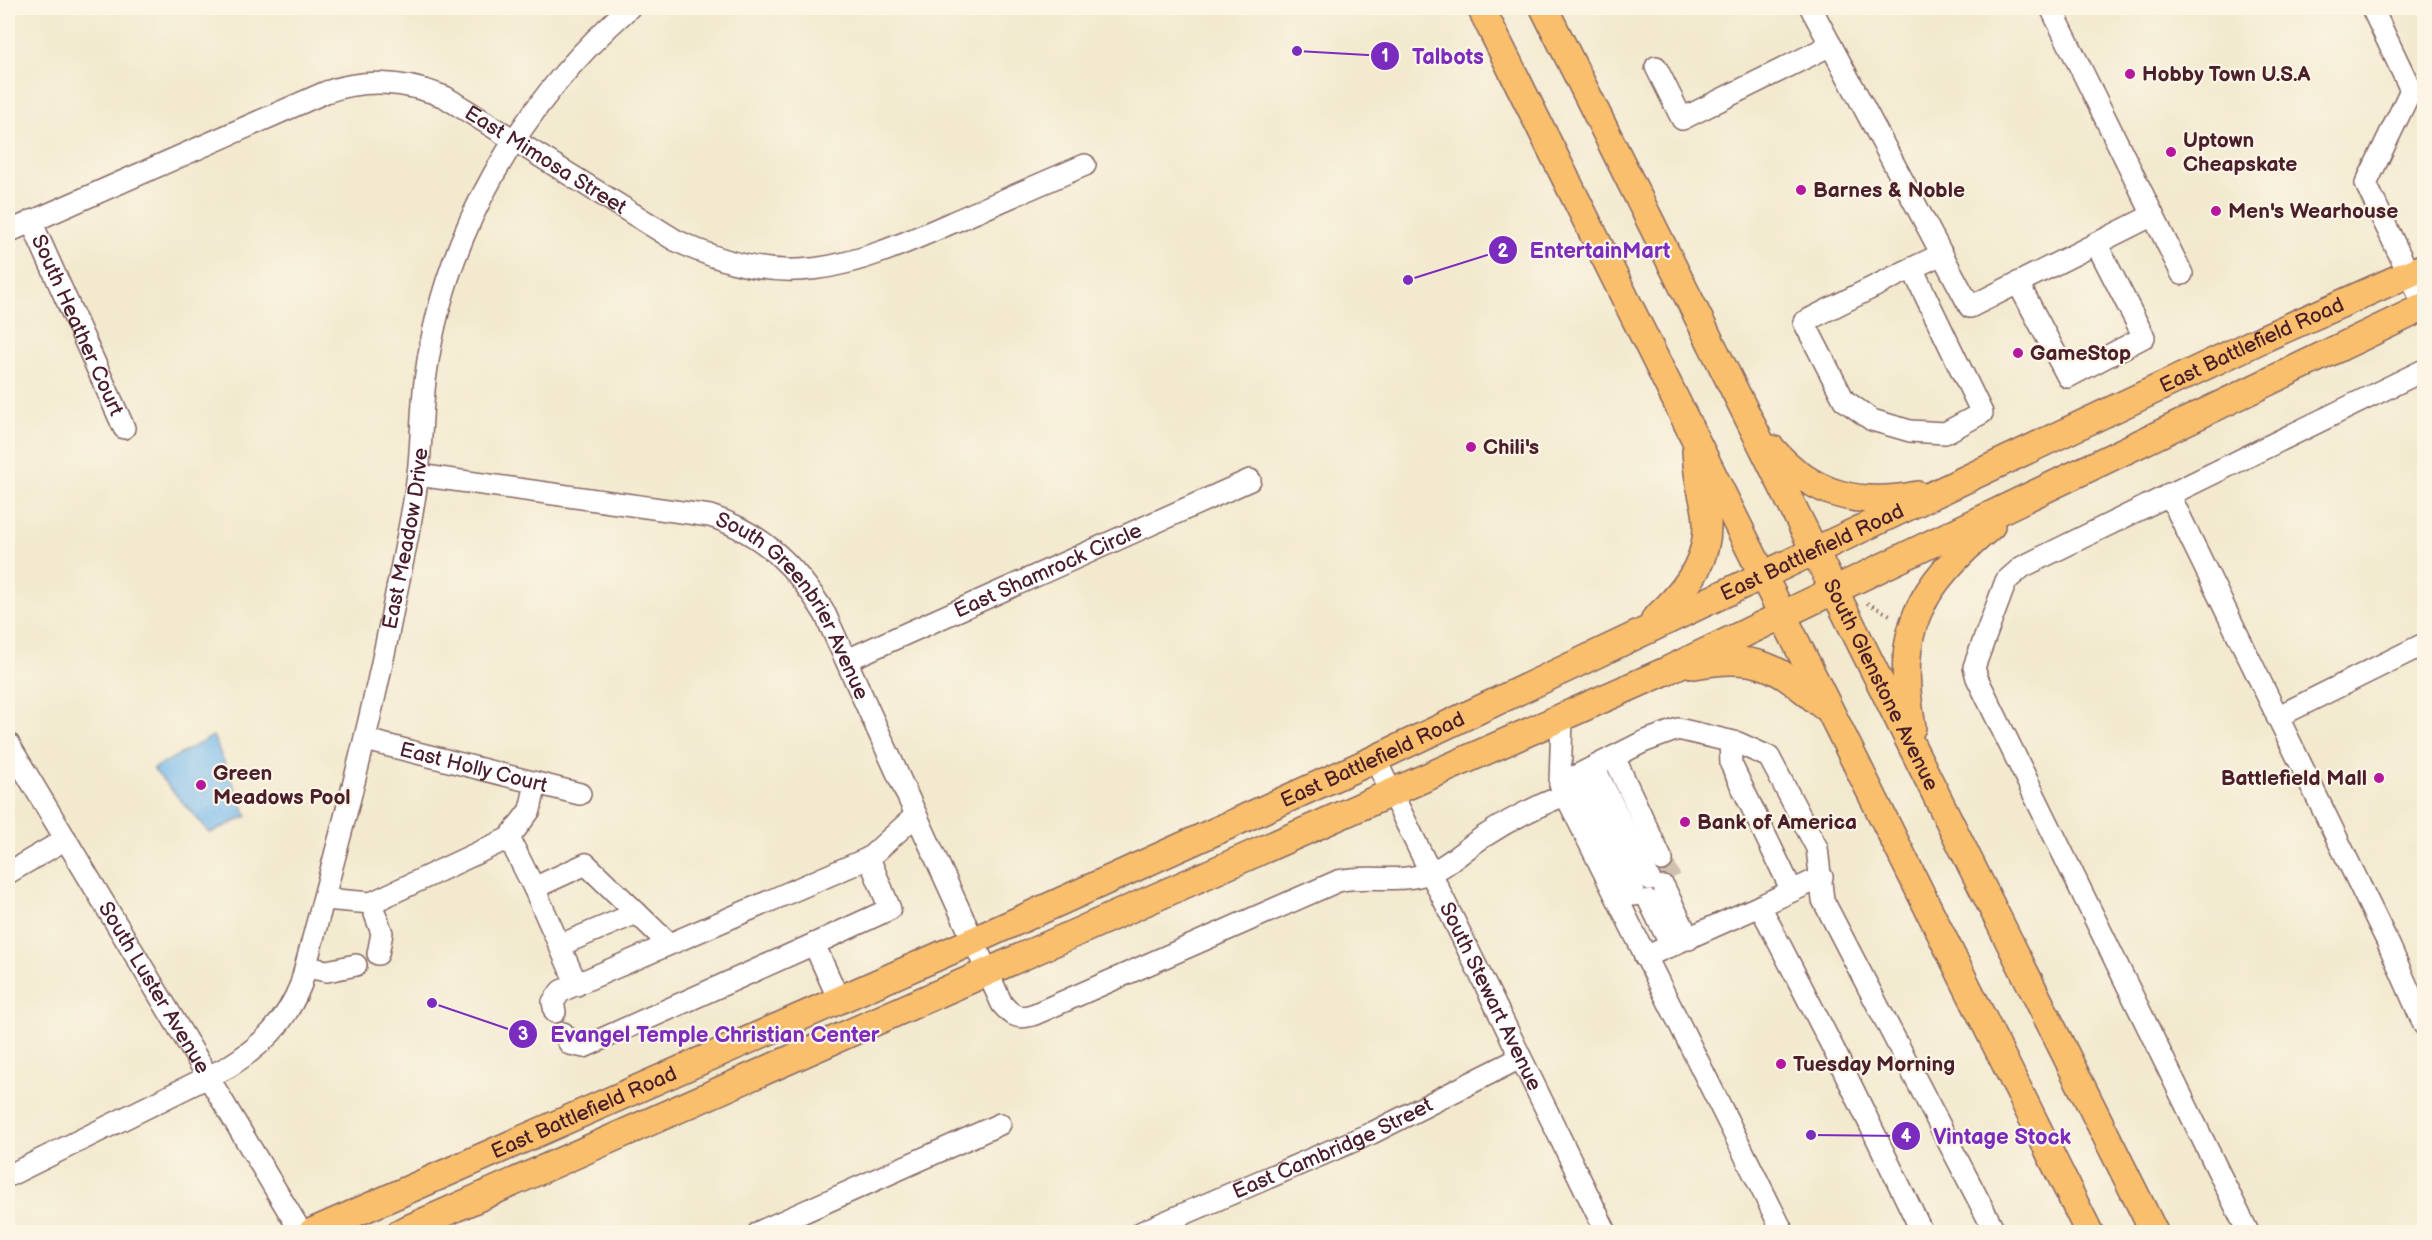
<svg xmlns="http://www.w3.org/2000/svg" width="2432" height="1240" font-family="'Balsamiq Sans',sans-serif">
	<rect width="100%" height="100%" fill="#fcf5e5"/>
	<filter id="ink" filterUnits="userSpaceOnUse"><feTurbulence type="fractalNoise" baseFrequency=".0167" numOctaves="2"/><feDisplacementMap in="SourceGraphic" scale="12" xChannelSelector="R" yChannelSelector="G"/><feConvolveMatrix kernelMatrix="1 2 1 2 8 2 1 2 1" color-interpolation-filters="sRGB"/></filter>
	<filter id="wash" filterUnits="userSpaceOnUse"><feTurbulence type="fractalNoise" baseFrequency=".008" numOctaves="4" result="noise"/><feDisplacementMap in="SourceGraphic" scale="24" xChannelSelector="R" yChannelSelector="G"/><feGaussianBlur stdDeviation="1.35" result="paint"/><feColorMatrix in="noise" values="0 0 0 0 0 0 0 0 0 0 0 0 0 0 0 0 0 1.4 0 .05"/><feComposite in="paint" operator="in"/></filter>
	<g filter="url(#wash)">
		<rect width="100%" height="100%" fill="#f2e9ce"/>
		<!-- water -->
		<path fill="#78bbed" stroke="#616d8c" stroke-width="1.5" d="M213,736L247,816L210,833L153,769Z"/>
	</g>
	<g filter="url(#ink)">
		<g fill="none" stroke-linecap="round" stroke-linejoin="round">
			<!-- minor-tunnel -->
			<path stroke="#d0c1ad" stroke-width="21" stroke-dasharray="21 10" stroke-linecap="butt" d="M1662,860L1673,884"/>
			<!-- minor casing -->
			<g stroke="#856664" stroke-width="24">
				<g id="minor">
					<path d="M1811,8L1970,307L2153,215"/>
					<path d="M2051,8L2182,274"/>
					<path d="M2372,8L2411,90L2366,184L2424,306"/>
					<path d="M1656,67L1682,119L1831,45"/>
					<path id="s1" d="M31,221L124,428"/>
					<path id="s2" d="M8,232L326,92C367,78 405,81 445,97L675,240C784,293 847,269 951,223C995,204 1040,184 1085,165"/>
					<path d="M1912,268L1982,413L1945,433L1910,431L1872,420L1844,400L1804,322C1849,299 1895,276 1942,254"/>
					<path d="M2018,283L2068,377L2144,337L2096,243"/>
					<path id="s3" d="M418,475L710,516C763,533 797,567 825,614L1002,1004C1012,1016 1019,1020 1035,1014L1338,881C1368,874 1400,884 1429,873C1448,866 1466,848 1483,837C1509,820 1537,806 1565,795"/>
					<path d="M2169,494L2389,945L2424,1025"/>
					<path id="s4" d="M847,660L1250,480"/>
					<path d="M2277,717L2424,644"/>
					<path d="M1562,718L1560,784L1783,1232"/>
					<path id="s5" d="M366,740L580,794"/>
					<path d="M1730,741L1731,764L1792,891"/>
					<path id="s6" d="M8,743L301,1232"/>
					<path d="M1614,757L1662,860"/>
					<path id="s7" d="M1375,759L1606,1232"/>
					<path d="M1594,767L1650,880"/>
					<path d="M1576,776L1635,895"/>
					<path d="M1560,784L1643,742L1678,729L1738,743L1769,757L1817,848L1823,900L1995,1232"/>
					<path d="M509,838L530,810L536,783"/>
					<path d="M8,873L66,839"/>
					<path d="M1822,877L1760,906L1833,1048L1922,1232"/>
					<path d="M1664,887L1689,939"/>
					<path d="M324,899L371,903L509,838L534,888"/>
					<path d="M1649,901L1671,946"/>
					<path d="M371,903L382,933L378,954"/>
					<path d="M560,945L637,913"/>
					<path d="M1645,957L1760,906"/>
					<path d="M306,967L327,971L356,965"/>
					<path d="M577,985L534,888L586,864L669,944"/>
					<path d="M839,1000L814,944L890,909L869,858L916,815"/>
					<path d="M555,1012L553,1002L561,991L869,858"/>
					<path d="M563,1033L570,1044L584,1047L814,944"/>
					<path id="s8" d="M8,1176L228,1067C263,1045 286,1022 301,984C333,861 368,739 392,614C401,568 412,521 418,474C422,441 421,407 426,374C445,232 522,102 629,8"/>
					<path d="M759,1232L1000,1124"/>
					<path id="s9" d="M1142,1232L1372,1133L1520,1058"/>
					<path d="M2248,1232L1977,678L1974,667L2006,581L2022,567L2424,370"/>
				</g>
			</g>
			<!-- major casing -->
			<g stroke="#856664" stroke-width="30">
				<g id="major">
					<path d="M1481,8L2089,1232"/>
					<path id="s10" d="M1544,8L2154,1232"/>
					<path d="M1772,449C1812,495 1859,507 1918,495"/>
					<path d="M1655,619C1688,589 1715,554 1705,506C1700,485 1697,473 1696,451"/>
					<path d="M1694,665C1756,653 1777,666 1822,705"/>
					<path d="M1912,727C1894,630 1918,588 1991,526"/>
					<path id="s11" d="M312,1232L973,941L1375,759L2262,339L2424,267"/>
					<path d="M401,1232L1666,671L2424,307"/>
				</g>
			</g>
			<!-- path -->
			<path stroke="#856664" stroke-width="4" stroke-dasharray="1.5 4.5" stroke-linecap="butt" d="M1867,603L1892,616"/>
			<!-- minor -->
			<use href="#minor" stroke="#fff" stroke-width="21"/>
			<!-- major -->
			<use href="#major" stroke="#f9bf6d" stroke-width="27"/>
		</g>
	</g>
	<!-- markers -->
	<g fill="#b5179e" stroke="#fcf5e5" stroke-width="2">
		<circle cx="2130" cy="74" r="6"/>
		<circle cx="2171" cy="152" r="6"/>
		<circle cx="1801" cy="190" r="6"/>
		<circle cx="2216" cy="211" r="6"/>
		<circle cx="2018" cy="353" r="6"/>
		<circle cx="1471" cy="447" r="6"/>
		<circle cx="2379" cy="778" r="6"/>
		<circle cx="201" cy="785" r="6"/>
		<circle cx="1685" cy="822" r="6"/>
		<circle cx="1781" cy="1064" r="6"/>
	</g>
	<g text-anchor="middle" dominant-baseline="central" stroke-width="4.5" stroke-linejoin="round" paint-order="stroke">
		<!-- poi labels -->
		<g font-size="21" font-weight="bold" fill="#4a1f2b" stroke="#fcf5e5" text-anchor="start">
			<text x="2142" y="74">Hobby Town U.S.A</text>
			<text x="2183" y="140">Uptown<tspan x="2183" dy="24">Cheapskate</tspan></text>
			<text x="1813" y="190">Barnes &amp; Noble</text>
			<text x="2228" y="211">Men's Wearhouse</text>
			<text x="2030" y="353">GameStop</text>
			<text x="1483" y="447">Chili's</text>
			<text x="213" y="773">Green<tspan x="213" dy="24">Meadows Pool</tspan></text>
			<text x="2367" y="778" text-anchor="end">Battlefield Mall</text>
			<text x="1697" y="822">Bank of America</text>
			<text x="1793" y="1064">Tuesday Morning</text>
		</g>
		<!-- street labels -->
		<g font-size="21" fill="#4a1f2b" stroke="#fcf5e5">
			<text stroke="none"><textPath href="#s2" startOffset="588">East Mimosa Street</textPath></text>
			<text stroke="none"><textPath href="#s1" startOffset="114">South Heather Court</textPath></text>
			<text stroke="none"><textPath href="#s11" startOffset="2133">East Battlefield Road</textPath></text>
			<text stroke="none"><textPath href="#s8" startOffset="816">East Meadow Drive</textPath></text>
			<text stroke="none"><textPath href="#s11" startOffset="1647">East Battlefield Road</textPath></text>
			<text stroke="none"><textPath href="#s4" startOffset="220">East Shamrock Circle</textPath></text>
			<text stroke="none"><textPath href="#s3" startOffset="422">South Greenbrier Avenue</textPath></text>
			<text stroke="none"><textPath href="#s10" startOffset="756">South Glenstone Avenue</textPath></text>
			<text stroke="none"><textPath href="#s11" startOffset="1161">East Battlefield Road</textPath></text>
			<text stroke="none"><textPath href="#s5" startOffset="111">East Holly Court</textPath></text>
			<text stroke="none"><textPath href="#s6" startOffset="285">South Luster Avenue</textPath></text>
			<text stroke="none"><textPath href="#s7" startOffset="264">South Stewart Avenue</textPath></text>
			<text stroke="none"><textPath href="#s11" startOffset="297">East Battlefield Road</textPath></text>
			<text stroke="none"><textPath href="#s9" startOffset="208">East Cambridge Street</textPath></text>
		</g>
	</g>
	<!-- callouts -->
	<path fill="none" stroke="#7b2cbf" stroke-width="2" d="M1297 51L1385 56M1408 280L1503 250M432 1003L523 1034M1811 1135L1906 1136"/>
	<g fill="#7b2cbf" stroke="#fcf5e5" stroke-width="2">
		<circle cx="1297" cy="51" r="6"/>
		<circle cx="1408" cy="280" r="6"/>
		<circle cx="432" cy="1003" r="6"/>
		<circle cx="1811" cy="1135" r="6"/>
		<circle cx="1385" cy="56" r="15"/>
		<circle cx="1503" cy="250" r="15"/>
		<circle cx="523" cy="1034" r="15"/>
		<circle cx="1906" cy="1136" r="15"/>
	</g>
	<g font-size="18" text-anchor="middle" font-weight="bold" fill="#fff">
		<text x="1385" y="62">1</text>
		<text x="1503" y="257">2</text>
		<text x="523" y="1040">3</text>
		<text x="1906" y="1142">4</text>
	</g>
	<g font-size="22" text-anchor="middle" font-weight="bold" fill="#7b2cbf" stroke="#fcf5e5" stroke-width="4.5" stroke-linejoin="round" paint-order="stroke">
		<text x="1448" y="64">Talbots</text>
		<text x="1600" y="258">EntertainMart</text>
		<text x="715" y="1042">Evangel Temple Christian Center</text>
		<text x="2002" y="1144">Vintage Stock</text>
	</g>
	<!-- margin -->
	<rect width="2432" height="1240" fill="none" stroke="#fcf5e5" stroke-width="30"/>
</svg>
